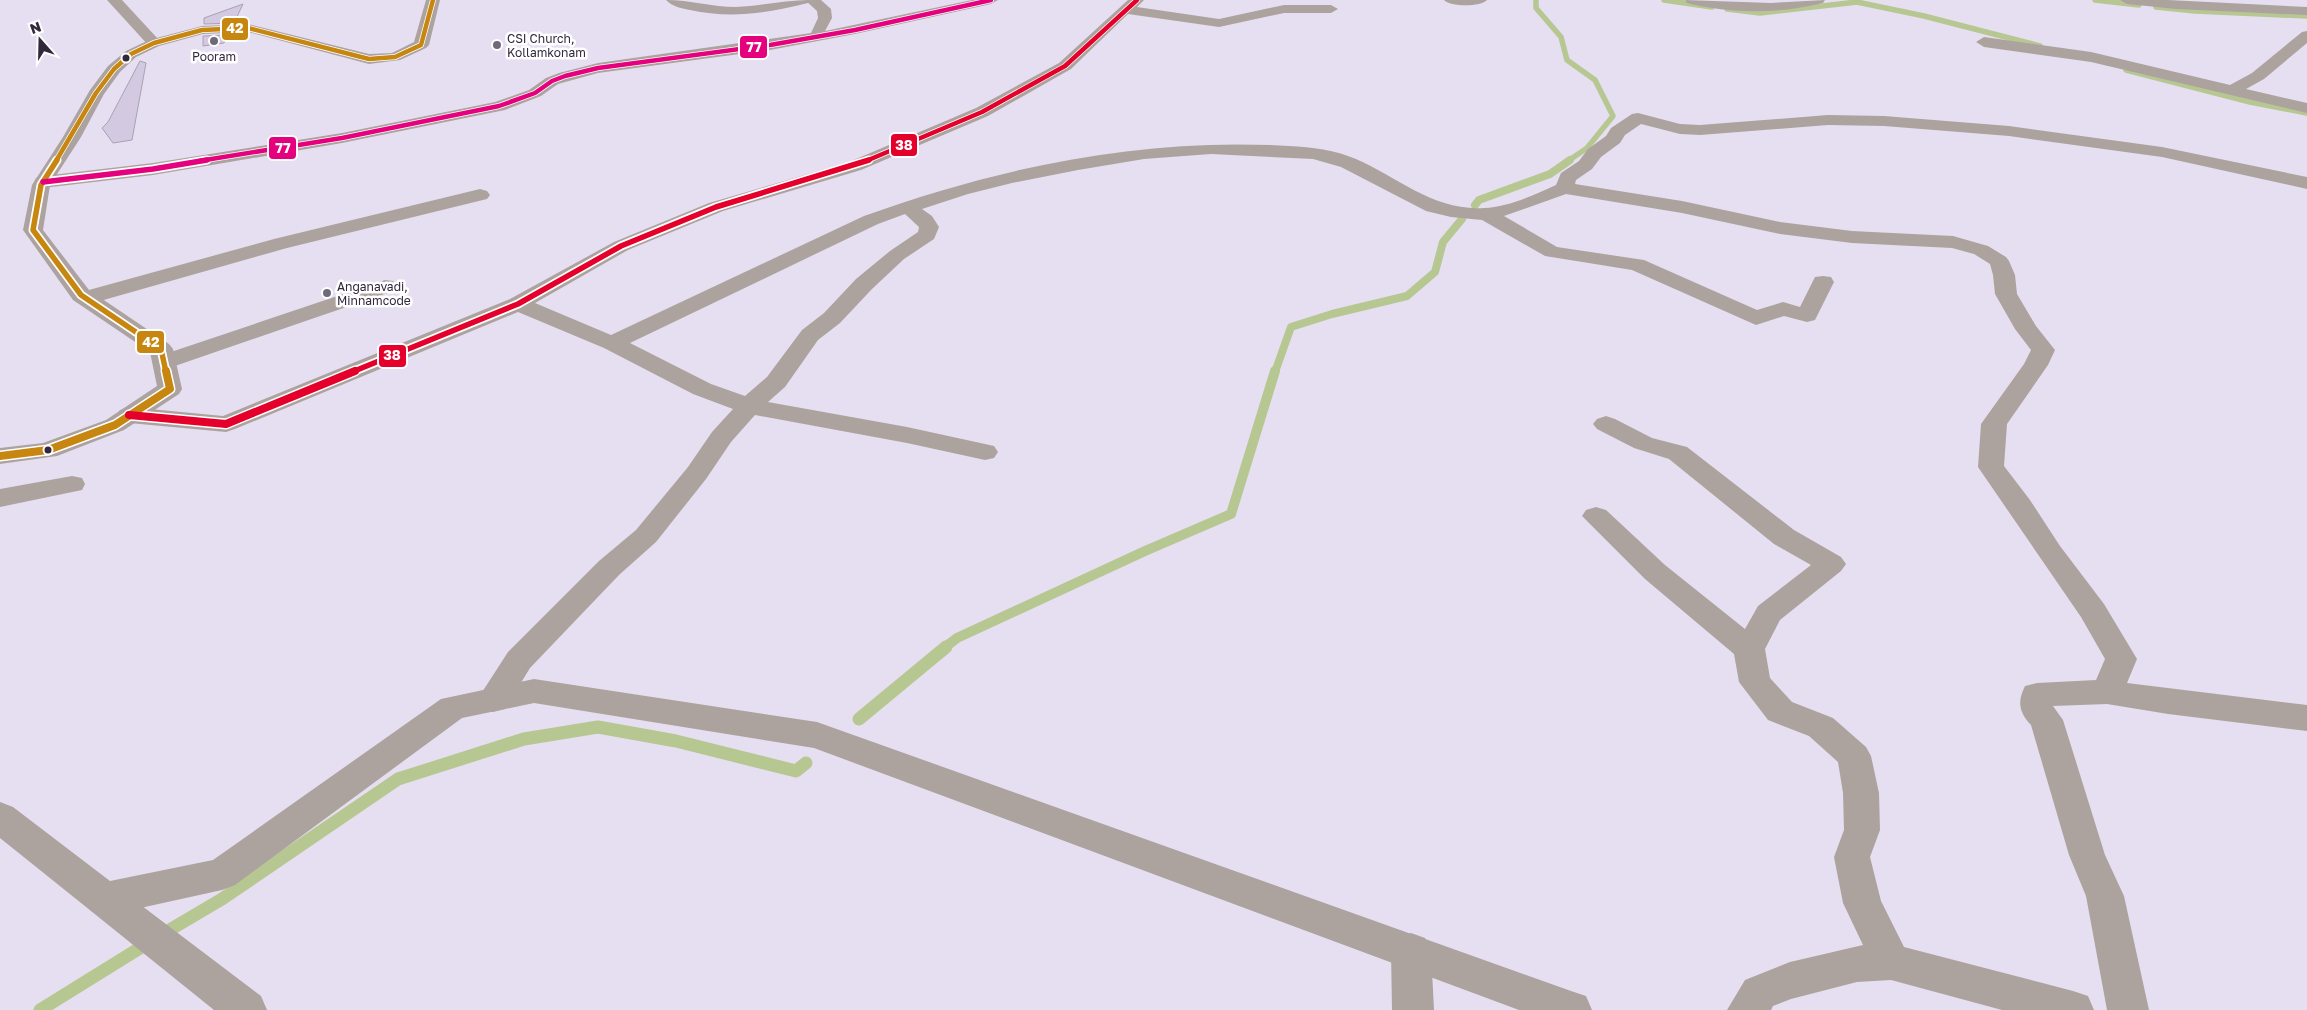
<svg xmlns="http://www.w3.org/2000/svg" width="2307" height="1010" font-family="'Golos Text',sans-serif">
	<rect width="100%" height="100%" fill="#e6dff1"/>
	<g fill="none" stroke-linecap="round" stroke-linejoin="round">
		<!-- stream-far3 -->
		<path stroke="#b7c792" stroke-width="5.5" d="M1536,0V8L1561,37L1567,60L1595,80L1613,116L1587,148L1568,161
			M1664,0L1712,7
			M2095,0L2139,5
			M2156,7L2195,11L2307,16
			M1727,9L1760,13L1857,2L1924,16L2040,46
			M2126,70L2250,102L2307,113"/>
		<!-- stream-far2 -->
		<path stroke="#b7c792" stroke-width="8" d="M1475,205L1479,200L1550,174L1570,160
			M1275,372L1291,327L1332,314L1407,296L1435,272L1443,242L1462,219"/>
		<!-- stream-far1 -->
		<path stroke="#b7c792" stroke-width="10" d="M944,648L957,638L1145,551L1231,514L1275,371"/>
		<!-- stream -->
		<path stroke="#b7c792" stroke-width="13" d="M859,719L946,647
			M161,935L222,899L398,779L524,739L598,727L676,741L796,771L806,763
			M40,1010L148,943"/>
	</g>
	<!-- building -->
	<path fill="#d3c9e0" stroke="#a9a2b3" d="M243,4L234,23L204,24V18Z
		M228,35L224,43L203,46V36Z
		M140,61L146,63L132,140L113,143L102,128L108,122Z"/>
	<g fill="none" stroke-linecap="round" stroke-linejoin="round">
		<!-- minor -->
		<path fill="#ada39e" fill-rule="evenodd" d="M107,0H122L159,40L162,43L159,46H149Z
			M805,0H821L831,9L832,18L825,31L972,0H998L991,4L855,34L770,50L598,73L558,84L541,96L505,110L342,143L153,175L43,188L36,186L34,182L36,178L43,176L153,163L342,133L495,102L529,90L546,78L559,73L598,63L811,33L818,18L817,11Z
			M1128,0H1144L1137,7L1219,19L1284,5H1331L1338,9L1331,13H1284L1219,27L1128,14L1071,69L988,116L861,170L723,211L628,250L535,303L611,335L864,216C1000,167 1144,137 1289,146C1312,147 1335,150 1356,159C1399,178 1434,211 1484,208C1508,207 1534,195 1556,185L1561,173L1579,161L1588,149L1606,136L1611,128L1632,114L1638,113L1680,124L1700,125L1828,115L1884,116L2009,126L2162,147L2307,177V189L2162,157L2009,136L1884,126L1828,125L1700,135L1680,134L1641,124L1625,135L1620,143L1601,157L1592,169L1576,180L1575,184L1682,201L1780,222L1852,231L1953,236L1988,246L2006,257L2009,261L2015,275L2017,294L2036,326L2055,350L2048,365L2007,424L2004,466L2030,500L2060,546L2104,604L2137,659L2127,683L2307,705V731L2168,714L2107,704L2053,706L2063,720L2105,855L2124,896L2149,1010H2107L2086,896L2069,855L2031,725C2019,712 2017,702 2025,686L2037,683L2096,680L2105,659L2081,617L1978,467L1981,424L2024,364L2031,350L2015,329L1995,294L1993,275L1990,264L1974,254L1952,248L1852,243L1780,234L1682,213L1566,194L1504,216L1557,247L1644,260L1757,310L1783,302L1800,307L1815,277L1823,276L1831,277L1834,282L1815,320L1807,322L1784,316L1756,325L1632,270L1545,256L1482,220L1451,217L1426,211L1341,167L1313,159L1211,154L1144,159L1078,170L1012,183L968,194L922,209L932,216L939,227L934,239L904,259L872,289L840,323L818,340L785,387L768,402L907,427L985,444L994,446L998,452L994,458L985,460L907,443L755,415L731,442L706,479L656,542L619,575L530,668L505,709L493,712L481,709L477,700L508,652L599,561L636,530L688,467L712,432L733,409L693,394L604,348L518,312L235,429L226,432L129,423L120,420L116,415L120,410L129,407L223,416L510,299L614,242L709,203L849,162L976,108L1059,63ZM905,214L919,227L918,232L890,251L856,279L824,313L802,330L767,377L745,396L711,384L630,343L878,224Z
			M1444,0H1487C1481,7 1450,7 1444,0Z
			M1685,0L1771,3L1825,0L1823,3C1779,14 1731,14 1687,3Z
			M2120,0H2168L2307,7V15L2176,9L2127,4Z
			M2307,31V43L2264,79L2246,89L2307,103V113L2091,62L1984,47L1976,42L1984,37L2091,52L2230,85L2252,73L2302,32Z
			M480,189L487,191L490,195L487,199L287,248L86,305L78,303L75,298L78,293L274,239Z
			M385,280L393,281L396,286L393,291L172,367L164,369L156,367L152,362L156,357Z
			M1606,416L1615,419L1652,438L1687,447L1794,530L1841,557L1846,564L1841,571L1780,620L1765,649L1770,678L1792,702L1833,718L1866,747L1871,756L1879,793L1880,830L1870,857L1881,901L1904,947L2073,991L2088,996L2094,1010H2002L1891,980L1857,982L1791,999L1773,1006L1771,1010H1727L1745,980L1790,962L1863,945L1843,903L1834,857L1844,830L1843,793L1838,762L1809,736L1768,720L1739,682L1734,654L1645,579L1582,516L1586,510L1596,507L1606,510L1665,565L1745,629L1758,606L1811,565L1774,544L1669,459L1634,448L1597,429L1593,424L1597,419Z
			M72,476L82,478L85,484L82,490L0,507V489Z
			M104,882L117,887L261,996L267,1010H214L91,911L85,899L91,887Z
			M1411,933L1425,938L1431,951L1434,1010H1392L1391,951L1397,938Z"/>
		<!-- tertiary -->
		<path fill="#ada39e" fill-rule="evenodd" d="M534,679L817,722L1571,991L1586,996L1592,1010H1519L814,748L534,703L462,718L235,885L222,890L104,916L91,911L0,838V802L13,807L110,881L213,860L441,699Z"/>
		<!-- secondary -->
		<path fill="#aca29f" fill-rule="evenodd" d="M426,0H440L429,45L426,48L400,60L369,64L248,32L203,34L159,46L136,57L120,72L104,94L81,137L50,185L43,230L89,290L169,344L173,349L182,389L179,394L124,430L57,456L0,464V448L43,443L106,420L157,386L150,352L73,300L23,230L32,185L63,137L90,90L108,66L126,51L149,40L202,26L248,24L369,54L392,53L414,42Z
			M666,0C690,0 712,7 736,7C761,6 785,0 810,0L808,3C769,13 730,19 690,10C683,9 671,6 666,0Z"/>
		<!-- bus-1-far2 casing -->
		<g stroke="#fff" stroke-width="6">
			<path id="bus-1-far2" d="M56,161L96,93L114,69L131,54L154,43L202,30L248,28L369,59L395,57L421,45L433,0"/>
		</g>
		<!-- bus-1-far1 casing -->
		<g stroke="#fff" stroke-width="9">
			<path id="bus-1-far1" d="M57,160L41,185L33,230L81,295L161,349L166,372"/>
		</g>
		<!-- bus-1 casing -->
		<g stroke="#fff" stroke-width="11">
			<path id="bus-1" d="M0,456L48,450L115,425L170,389L166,371"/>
		</g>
		<!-- bus-2-far1 casing -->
		<g stroke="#fff" stroke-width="6">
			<path id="bus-2-far1" d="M199,161L342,138L499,106L535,93L552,81L565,76L598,68L770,45L855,30L991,0"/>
		</g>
		<!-- bus-2 casing -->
		<g stroke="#fff" stroke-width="9">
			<path id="bus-2" d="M43,182L153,169L207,160"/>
		</g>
		<!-- bus-3-far2 casing -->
		<g stroke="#fff" stroke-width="6">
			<path id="bus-3-far2" d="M866,161L982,112L1065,66L1137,0"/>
		</g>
		<!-- bus-3-far1 casing -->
		<g stroke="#fff" stroke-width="9">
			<path id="bus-3-far1" d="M352,372L518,304L621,246L716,207L869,160"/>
		</g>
		<!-- bus-3 casing -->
		<g stroke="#fff" stroke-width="11">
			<path id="bus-3" d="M129,415L226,424L355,371"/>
		</g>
		<!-- bus-1-far2 -->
		<use href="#bus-1-far2" stroke="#c6860f" stroke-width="4.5"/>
		<!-- bus-1-far1 -->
		<use href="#bus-1-far1" stroke="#c6860f" stroke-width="5.5"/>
		<!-- bus-1 -->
		<use href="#bus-1" stroke="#c6860f" stroke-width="8"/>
		<!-- bus-2-far1 -->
		<use href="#bus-2-far1" stroke="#e5007d" stroke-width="4.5"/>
		<!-- bus-2 -->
		<use href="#bus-2" stroke="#e5007d" stroke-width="5.5"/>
		<!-- bus-3-far2 -->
		<use href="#bus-3-far2" stroke="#e4002b" stroke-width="4.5"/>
		<!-- bus-3-far1 -->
		<use href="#bus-3-far1" stroke="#e4002b" stroke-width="5.5"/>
		<!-- bus-3 -->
		<use href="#bus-3" stroke="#e4002b" stroke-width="8"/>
	</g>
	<!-- markers -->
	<g fill="#70687b" stroke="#fff" stroke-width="2">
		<circle cx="214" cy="41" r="5"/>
		<circle cx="497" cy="45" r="5"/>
		<circle cx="327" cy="293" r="5"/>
	</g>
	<g fill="#31283c" stroke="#fff" stroke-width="2">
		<circle cx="126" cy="58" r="4.5"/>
		<circle cx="48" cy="450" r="4.5"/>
	</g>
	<g text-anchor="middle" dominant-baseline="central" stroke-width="5" stroke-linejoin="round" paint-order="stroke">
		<!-- far-poi labels -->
		<g font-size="12" fill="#31283c" stroke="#fff" text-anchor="start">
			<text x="507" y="38">CSI Church,<tspan x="507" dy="14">Kollamkonam</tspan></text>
			<text x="214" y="56" text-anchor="middle">Pooram</text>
			<text x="337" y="286">Anganavadi,<tspan x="337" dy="14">Minnamcode</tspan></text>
		</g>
	</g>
	<g stroke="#fff" stroke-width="2">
		<rect x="221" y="17" width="28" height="24" rx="5" fill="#c6860f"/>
		<rect x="739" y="35" width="29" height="24" rx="5" fill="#e5007d"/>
		<rect x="890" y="133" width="28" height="24" rx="5" fill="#e4002b"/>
		<rect x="268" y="136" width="29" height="24" rx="5" fill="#e5007d"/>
		<rect x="136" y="330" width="29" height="24" rx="5" fill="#c6860f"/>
		<rect x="378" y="344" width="29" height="24" rx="5" fill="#e4002b"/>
	</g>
	<g font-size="14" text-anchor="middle" font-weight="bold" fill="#fff">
		<text x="235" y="33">42</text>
		<text x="754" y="52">77</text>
		<text x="904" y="150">38</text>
		<text x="283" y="153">77</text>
		<text x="151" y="347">42</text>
		<text x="392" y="360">38</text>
	</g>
	<!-- north arrow -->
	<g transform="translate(40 40) rotate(340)" stroke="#ffffff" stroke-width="4" paint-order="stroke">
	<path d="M0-4L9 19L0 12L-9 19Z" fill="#31283c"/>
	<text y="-8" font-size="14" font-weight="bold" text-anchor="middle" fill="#31283c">N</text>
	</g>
</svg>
